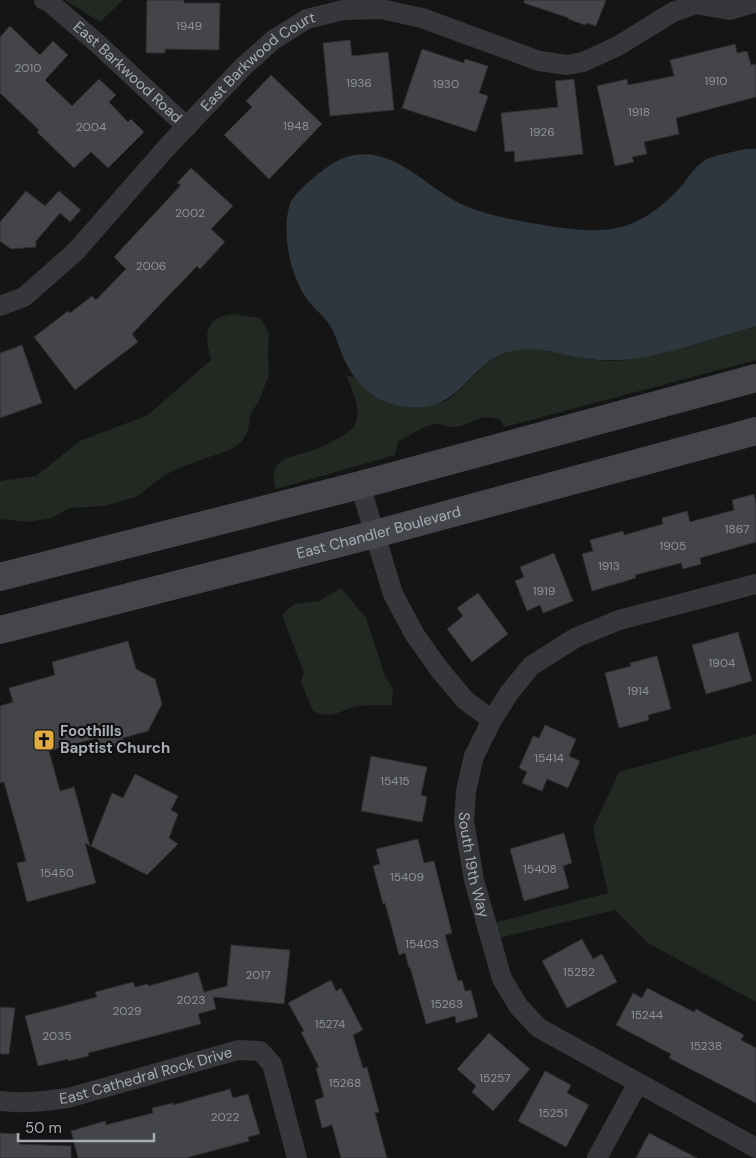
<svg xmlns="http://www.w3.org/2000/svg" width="756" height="1158" font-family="'DM Sans',sans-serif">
	<rect width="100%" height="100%" fill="#151516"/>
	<!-- green -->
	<path fill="#212922" d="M65,0H123L100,22Z
		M232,314L260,318L269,333L268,353L269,375L259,401L251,413L248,431L242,441L232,449L181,467L163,476L136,497L104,506L69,508L52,518L28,522L0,519V481L36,476L80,441L148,415L211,360C208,346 202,329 216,319C220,316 227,315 232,314Z
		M756,326V360L504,427L500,420C480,412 475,423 456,427C449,428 443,424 437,424C422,425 411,436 398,441L395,455L276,489C266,459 290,457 311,451C322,447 348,435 355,425C356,422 358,413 357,410C357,399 350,386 347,376L354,377C374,400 399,413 431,405C436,403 444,402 449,399C472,383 485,356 515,350C534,346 552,352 571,356C585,359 601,361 616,361C627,360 639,357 650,355C686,348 721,337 756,326Z
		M341,588L366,618L384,673L393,689L392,705C381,705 370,705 359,706C340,709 333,721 313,711L301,682L304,673L282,615L294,604L319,601Z
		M756,734V1002L648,943L615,910L490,940L486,925L608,893L593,828L619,772Z"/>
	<!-- water -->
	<path fill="#2f373e" d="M746,149H756V326C730,334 704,342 679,349C658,354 637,360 616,360C602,361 585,359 571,356C549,351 531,346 509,352C468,363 462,413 406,407C377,404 357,386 345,361C340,351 337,339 332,329C326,317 314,309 306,298C290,274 281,232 290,204C294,192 328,164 341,159C389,140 421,184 459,203C478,212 499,217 520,221C549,226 588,234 617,228C631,225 647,217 658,208C667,201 676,193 683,184C690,175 696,165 707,159C718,154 733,152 746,149Z"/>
	<!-- building -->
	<path fill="#444549" stroke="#2f2f32" d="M147,0H184V3H220L219,50L165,49V53H146Z
		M524,0H606L596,26L586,23L585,25L568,19L569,18L524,3Z
		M10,26L40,55L53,41L68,55L45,80L72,106L99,79L116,95L109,102L128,122L131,119L144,132L108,168L91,152L74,168L37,132L39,130L0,93V37Z
		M350,40L352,56L388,52L394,110L330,116L323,43Z
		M735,44L737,53L747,51L751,65L756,64V97L676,118L679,134L644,142L647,154L632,157L634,162L615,166L597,86L627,79L628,85L674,76L670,60Z
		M422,49L464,63L465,59L488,66L479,93L488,96L476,132L402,108Z
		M271,75L322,124L269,179L224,135L252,107L246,101Z
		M574,79L583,154L515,162L514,151L505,152L501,113L558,107L555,81Z
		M191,168L233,206L211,229L225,242L200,269L197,266L132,334L138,342L75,390L34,337L68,311L70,313L92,296L96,300L126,269L114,257L181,185L177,183Z
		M26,191L45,206L59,191L81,210L70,222L60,213L36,241V247L11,249L0,241V222Z
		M22,345L42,403L0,418V353Z
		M754,494L756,503V542L700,558L701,564L683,569L681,563L635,575L636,578L592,591L582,554L593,551L590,540L623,531L624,535L663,524L662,518L687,511L690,522L734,510L732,500Z
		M554,553L573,601L543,613L540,605L527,611L515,581L524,577L520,567Z
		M478,593L508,634L472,662L447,629L463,616L457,608Z
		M738,632L752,681L706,694L692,645Z
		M128,641L136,669L155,679L162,704L148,731L123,738V742L101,754L97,738L49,751L60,791L74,787L90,846L85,843L96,883L27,902L17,863L26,861L4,782L0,783V706L13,702L9,688L55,675L52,662Z
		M657,656L671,709L648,715L649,720L619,728L605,673L631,666L630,663Z
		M545,725L576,739L569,756L580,761L568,788L547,779L542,791L522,783L527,772L519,768L533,736L539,738Z
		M371,756L427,767L421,795L427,797L422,822L361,811Z
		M135,774L178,796L171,810L178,814L169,838L178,844L147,875L91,846L112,793L123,798Z
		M564,833L572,863L563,866L569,888L524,901L510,849Z
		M418,839L424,863L434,861L452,933L445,935L458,981L462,980L465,991L471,990L478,1017L456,1023L455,1016L426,1024L410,967L409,968L405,953L399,955L385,903L383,904L373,866L380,864L376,849Z
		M582,939L593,959L602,954L617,982L567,1008L542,961Z
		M231,945L290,950L284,1004L213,997L216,1009L198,1014L201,1024L88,1053L89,1056L68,1061V1059L38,1066L25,1016L97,997L95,992L133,982L135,987L148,984L149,986L198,972L204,992L227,986Z
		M331,980L336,991L341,988L363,1030L353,1035L363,1068L367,1067L379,1112L375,1113L387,1158H341L332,1125L322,1128L315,1100L324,1097L316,1068L319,1067L301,1032L304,1031L288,1003Z
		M647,988L694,1012L696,1009L744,1035L741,1040L756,1048V1103L669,1058L671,1054L616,1025L633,993L642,998Z
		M0,1007L15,1008L9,1054H0Z
		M489,1033L530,1069L493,1111L472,1092L476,1086L457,1069Z
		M545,1071L571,1085L567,1093L589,1105L566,1147L518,1121Z
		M230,1089L233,1098L248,1094L260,1134L248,1137L249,1141L186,1158H78L71,1131L105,1121L106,1125L153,1113L152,1108L173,1103V1105Z
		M0,1133L20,1134L19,1144L71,1146V1158H0Z
		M649,1133L697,1158H636Z"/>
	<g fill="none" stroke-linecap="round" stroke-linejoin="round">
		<!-- street -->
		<g stroke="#36373b" stroke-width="20">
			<path id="s1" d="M44,0L48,1L97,43L187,127"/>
			<path d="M695,4L730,10L756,2"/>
			<path id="s2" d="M0,306L24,297L76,251L168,146L243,67L273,40L307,19L343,10L381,9L422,18L539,61L567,65L583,62L618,46L673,12L695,4L700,0"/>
			<path d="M360,485L393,594L415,635L439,669L465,700L492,720"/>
			<path id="s3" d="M756,584L619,620L575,638L531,666L509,693L492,720L474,756L466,791L464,821L474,880L502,979L519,1007L539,1028L756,1148"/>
			<path id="s4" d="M0,1101C23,1104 46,1101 68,1098L238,1050L260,1051L272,1064L297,1158"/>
			<path d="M597,1158L638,1083"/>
		</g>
		<!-- secondary -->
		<g stroke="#44464b" stroke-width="28">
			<path d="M0,577L360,485L756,378"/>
			<path id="s5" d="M0,630L375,534L756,431"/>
		</g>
	</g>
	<!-- icons -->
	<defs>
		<g id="church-square" transform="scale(1.125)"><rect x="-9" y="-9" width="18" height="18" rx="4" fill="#e2ab41" stroke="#101011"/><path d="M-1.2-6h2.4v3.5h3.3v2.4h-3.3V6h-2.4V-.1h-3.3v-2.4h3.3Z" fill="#111"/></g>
	</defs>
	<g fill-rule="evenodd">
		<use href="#church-square" x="44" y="740"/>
	</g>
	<g text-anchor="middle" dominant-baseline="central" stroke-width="4.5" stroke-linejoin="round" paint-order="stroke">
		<!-- number labels -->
		<g font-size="12" fill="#8f929a">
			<text x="189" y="26">1949</text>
			<text x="28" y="68">2010</text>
			<text x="716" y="81">1910</text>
			<text x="359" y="83">1936</text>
			<text x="446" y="84">1930</text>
			<text x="639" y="112">1918</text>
			<text x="296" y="126">1948</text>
			<text x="91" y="127">2004</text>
			<text x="542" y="132">1926</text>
			<text x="190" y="213">2002</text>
			<text x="151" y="266">2006</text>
			<text x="737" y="529">1867</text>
			<text x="673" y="546">1905</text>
			<text x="609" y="566">1913</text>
			<text x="544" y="591">1919</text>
			<text x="722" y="663">1904</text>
			<text x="638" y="691">1914</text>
			<text x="549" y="758">15414</text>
			<text x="395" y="781">15415</text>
			<text x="540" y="869">15408</text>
			<text x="57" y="873">15450</text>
			<text x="407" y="877">15409</text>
			<text x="422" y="944">15403</text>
			<text x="579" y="972">15252</text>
			<text x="258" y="975">2017</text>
			<text x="191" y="1000">2023</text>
			<text x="447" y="1004">15263</text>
			<text x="127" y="1011">2029</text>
			<text x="647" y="1015">15244</text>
			<text x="330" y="1024">15274</text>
			<text x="57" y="1036">2035</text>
			<text x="706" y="1046">15238</text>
			<text x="495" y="1078">15257</text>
			<text x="345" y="1083">15268</text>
			<text x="553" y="1113">15251</text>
			<text x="225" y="1117">2022</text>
		</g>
		<!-- street labels -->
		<g font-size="15" fill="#a8acb5" stroke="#101011">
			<text stroke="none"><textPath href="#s2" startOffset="359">East Barkwood Court</textPath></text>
			<text stroke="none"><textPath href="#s1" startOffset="111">East Barkwood Road</textPath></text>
			<text stroke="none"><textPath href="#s5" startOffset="391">East Chandler Boulevard</textPath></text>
			<text stroke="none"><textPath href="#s3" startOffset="459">South 19th Way</textPath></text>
			<text stroke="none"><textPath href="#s4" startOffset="149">East Cathedral Rock Drive</textPath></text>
		</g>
		<!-- poi labels -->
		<g font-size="15" font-weight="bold" fill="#a8acb5" stroke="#101011" text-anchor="start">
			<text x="60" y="731">Foothills<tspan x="60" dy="17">Baptist Church</tspan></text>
		</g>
	</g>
	<!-- scale -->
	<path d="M18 1133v8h136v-8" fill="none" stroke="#a8acb5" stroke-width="2.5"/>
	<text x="25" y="1133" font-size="15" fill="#a8acb5" stroke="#101011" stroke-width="4" paint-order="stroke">50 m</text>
</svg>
